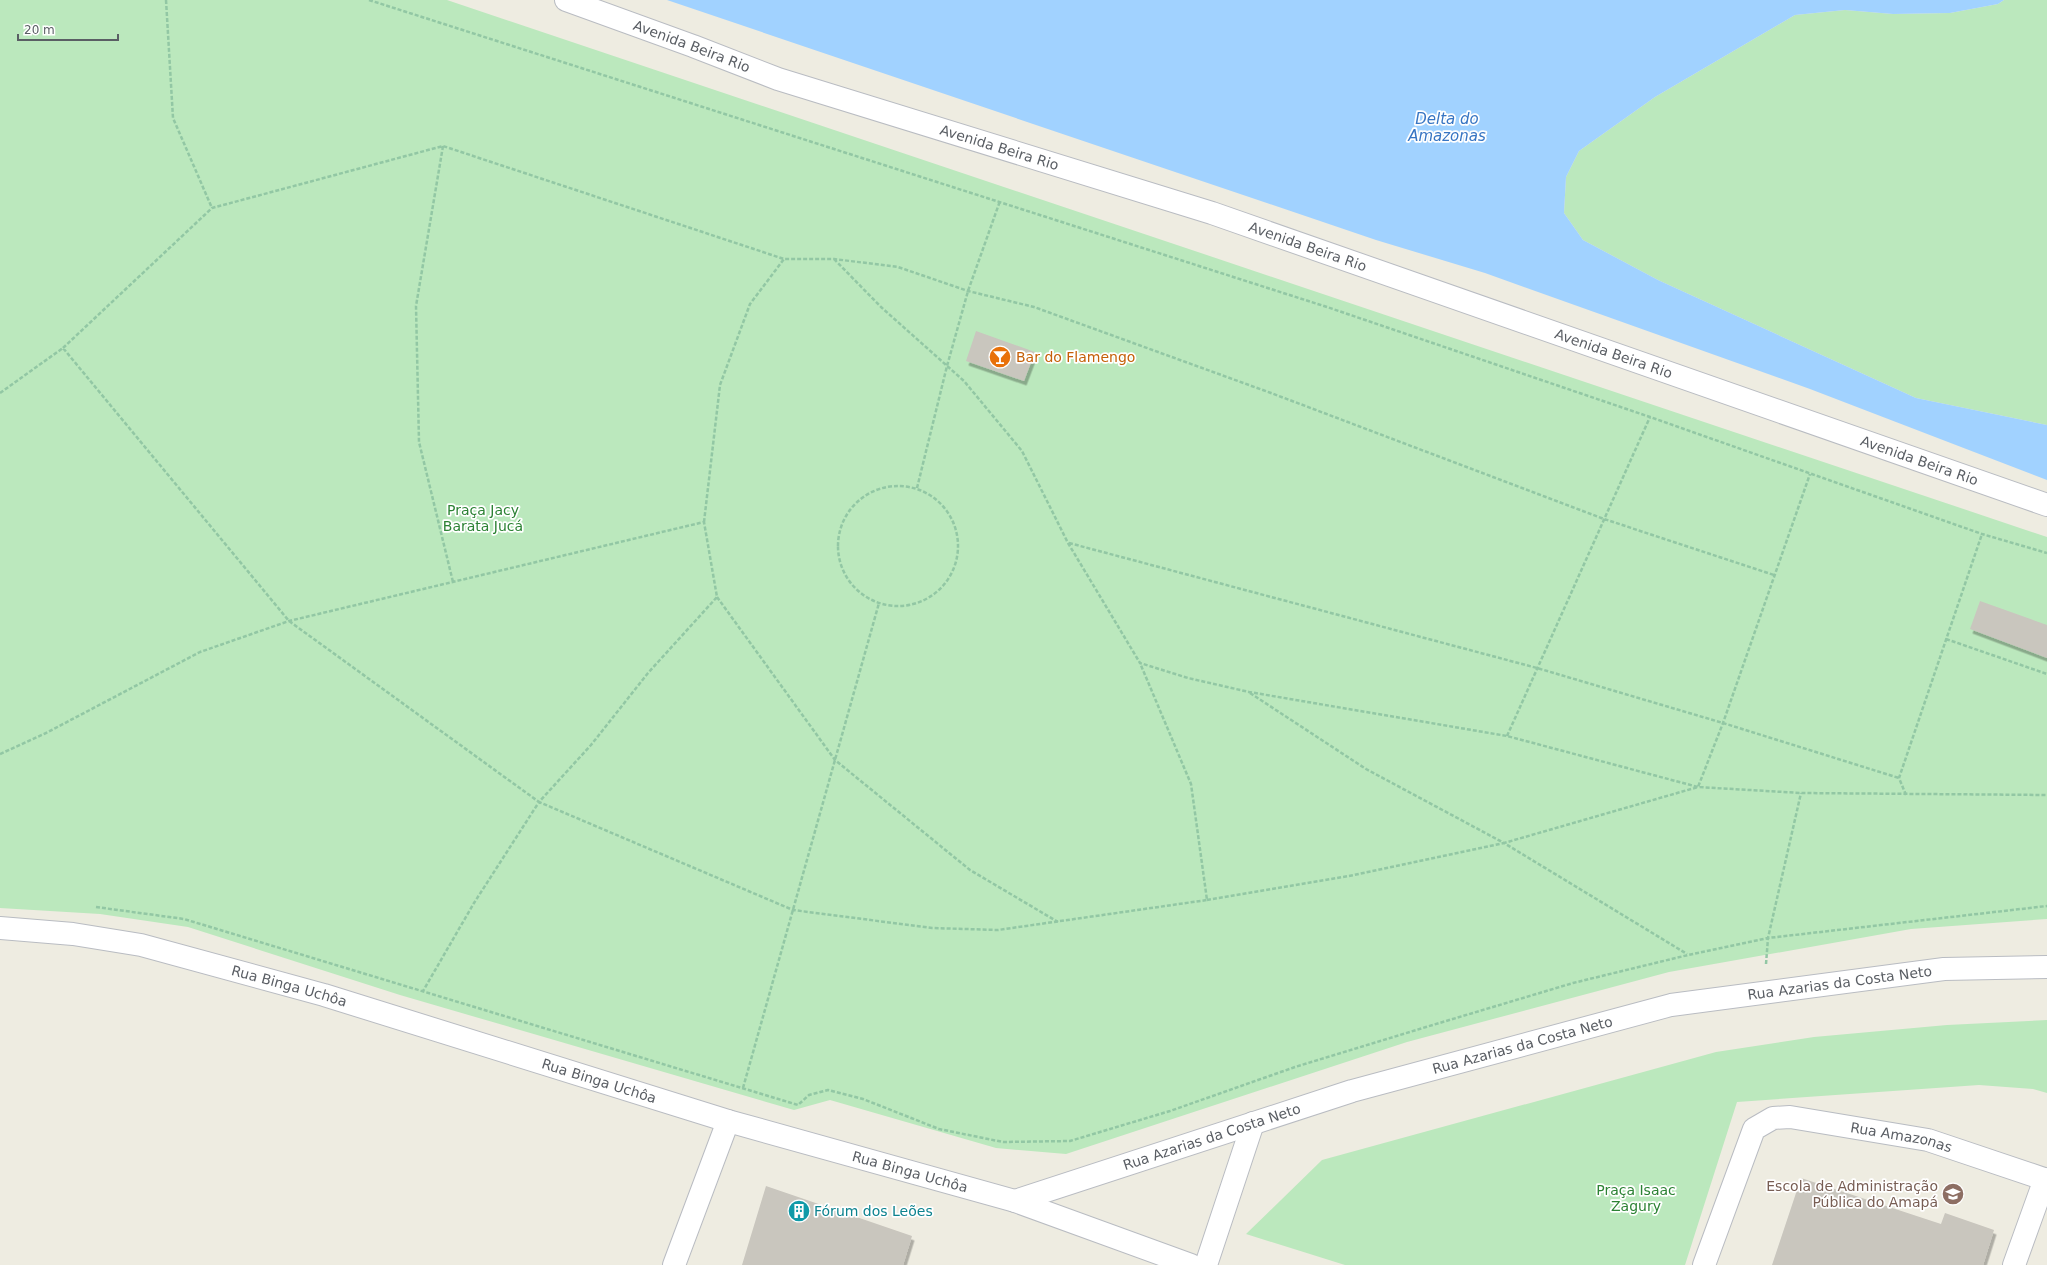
<svg xmlns="http://www.w3.org/2000/svg" width="2047" height="1265" font-family="'DejaVu Sans',sans-serif">
	<defs>
		<filter id="shadow"><feDropShadow dx="2.5" dy="4.5" stdDeviation="0" flood-color="#0004"/></filter>
	</defs>
	<rect width="100%" height="100%" fill="#eeece1"/>
	<!-- green -->
	<path fill="#bbe8bd" d="M0,0H447L2047,537V919L1911,929L1669,972L1407,1042L1066,1154L996,1148L830,1100L794,1110L400,995L188,927L100,914L0,908Z
		M2004,0H2047V425L1916,398L1658,280L1583,240L1564,213L1566,177L1579,151L1655,97L1795,15L1845,10L1893,14L1950,13L1998,4Z
		M2047,1020V1093L2033,1089L1979,1085L1737,1102L1685,1265H1345L1246,1234L1322,1160L1716,1052L1814,1037L1947,1025Z"/>
	<!-- water -->
	<path fill="#a1d2ff" d="M667,0H2004L1998,4L1950,13L1893,14L1845,10L1795,15L1655,97L1579,151L1566,177L1564,213L1583,240L1658,280L1916,398L2047,425V480L1810,389L1485,273L1376,240Z"/>
	<!-- building -->
	<path fill="#c9c6be" filter="url(#shadow)" d="M976,331L1035,352L1024,381L966,361Z
		M1980,601L2047,625V658L1970,629Z
		M1801,1178L1941,1224L1945,1213L1994,1230L1983,1265H1772Z
		M766,1186L912,1236L903,1265H742Z"/>
	<g fill="none" stroke-linecap="round" stroke-linejoin="round">
		<!-- minor casing -->
		<g stroke="#b9bcc2" stroke-width="24">
			<g id="minor">
				<path id="s1" d="M566,0L693,46L778,79L1212,213L2047,505"/>
				<path id="s2" d="M0,928L73,934L141,945L324,995L728,1121L1015,1201L1191,1265"/>
				<path id="s3" d="M1015,1201L1352,1091L1671,1005L1944,969L2047,967"/>
				<path d="M674,1265L728,1121"/>
				<path d="M1206,1265L1253,1123"/>
				<path id="s4" d="M1704,1265L1754,1129L1773,1118L1790,1117L1928,1140L2047,1180"/>
				<path d="M2014,1265L2045,1179"/>
			</g>
		</g>
		<!-- path -->
		<path stroke="#92c7a4" stroke-width="2.5" stroke-dasharray="4 2" stroke-linecap="butt" d="M166,0L173,118L212,208
			M369,0L1327,307L1650,417L1982,534L2047,553
			M443,146L416,306L419,442L453,582
			M834,259L881,307L964,381L1022,451L1068,543L1140,663L1188,678L1249,692L1507,736L1698,787L1801,793L2047,795
			M63,348L212,208L443,146L784,259H834L898,267L968,291L1034,307L1271,393L1604,519L1774,575
			M0,393L63,348L289,621L539,802L474,903L423,991
			M838 546a60 60 0 1 1 120 0a60 60 0 1 1-120 0Z
			M917,488L947,366L968,291L1000,201
			M704,522L720,385L750,304L784,259
			M1069,543L1537,668L1723,723L1899,778
			M717,597L835,760L970,870L1058,922
			M1946,639L2047,674
			M1250,693L1366,769L1504,843L1698,787L1723,723L1810,474
			M1507,736L1650,417
			M0,754L46,733L200,652L289,621L704,522L717,597L648,673L591,745L539,802L793,910L932,928L998,930L1207,900L1191,784L1140,663
			M1906,795L1899,778L1982,534
			M1207,900L1349,876L1504,843L1687,954
			M96,907L184,919L798,1105L809,1095L828,1090L863,1099L939,1129L1003,1142L1070,1141L1170,1111L1295,1067L1426,1027L1573,983L1688,955L1768,938L2047,906
			M1766,964L1768,938L1801,793
			M743,1088L879,603"/>
		<!-- minor -->
		<use href="#minor" stroke="#fff" stroke-width="22"/>
	</g>
	<!-- icons -->
	<defs>
		<g id="bar-disc" transform="scale(1.15)"><circle r="9.5" fill="#e8710a" stroke="#fff"/><path d="M-6-5H6L.8 .8V4.5H3.5V6h-7V4.5H-.8V.8Z" fill="#fff"/></g>
		<g id="school-disc" transform="scale(1.15)"><circle r="9.5" fill="#8d6e63" stroke="#fff"/><path d="M0-5L7-2L0 1L-7-2ZM-4 1L0 2.5L4 1V4Q0 6-4 4Z" fill="#fff"/></g>
		<g id="building-disc" transform="scale(1.15)"><circle r="9.5" fill="#0f9aa8" stroke="#fff"/><path d="M-4-6H4V6H1V3H-1V6H-4ZM-2.5-4.3h1.7v1.8h-1.7ZM.8-4.3h1.7v1.8H.8ZM-2.5-1h1.7V.8h-1.7ZM.8-1h1.7V.8H.8Z" fill="#fff"/></g>
	</defs>
	<g fill-rule="evenodd">
		<use href="#bar-disc" x="1000" y="357"/>
		<use href="#school-disc" x="1953" y="1194"/>
		<use href="#building-disc" x="799" y="1211"/>
	</g>
	<g text-anchor="middle" dominant-baseline="central" stroke-width="3.5" stroke-linejoin="round" paint-order="stroke">
		<!-- street labels -->
		<g font-size="14" fill="#5a5e64" stroke="#fff">
			<text stroke="none"><textPath href="#s1" startOffset="134">Avenida Beira Rio</textPath></text>
			<text stroke="none"><textPath href="#s1" startOffset="458">Avenida Beira Rio</textPath></text>
			<text stroke="none"><textPath href="#s1" startOffset="782">Avenida Beira Rio</textPath></text>
			<text stroke="none"><textPath href="#s1" startOffset="1106">Avenida Beira Rio</textPath></text>
			<text stroke="none"><textPath href="#s1" startOffset="1430">Avenida Beira Rio</textPath></text>
			<text stroke="none"><textPath href="#s3" startOffset="855">Rua Azarias da Costa Neto</textPath></text>
			<text stroke="none"><textPath href="#s2" startOffset="296">Rua Binga Uchôa</textPath></text>
			<text stroke="none"><textPath href="#s3" startOffset="531">Rua Azarias da Costa Neto</textPath></text>
			<text stroke="none"><textPath href="#s2" startOffset="620">Rua Binga Uchôa</textPath></text>
			<text stroke="none"><textPath href="#s3" startOffset="207">Rua Azarias da Costa Neto</textPath></text>
			<text stroke="none"><textPath href="#s4" startOffset="297">Rua Amazonas</textPath></text>
			<text stroke="none"><textPath href="#s2" startOffset="944">Rua Binga Uchôa</textPath></text>
		</g>
		<!-- food labels -->
		<g font-size="14" fill="#c56008" stroke="#fff" text-anchor="start">
			<text x="1016" y="357">Bar do Flamengo</text>
		</g>
		<!-- park labels -->
		<g font-size="14" fill="#2c8234" stroke="#fff">
			<text x="483" y="510">Praça Jacy<tspan x="483" dy="16">Barata Jucá</tspan></text>
			<text x="1636" y="1190">Praça Isaac<tspan x="1636" dy="16">Zagury</tspan></text>
		</g>
		<!-- education labels -->
		<g font-size="14" fill="#785e54" stroke="#fff" text-anchor="end">
			<text x="1938" y="1186">Escola de Administração<tspan x="1938" dy="16">Pública do Amapá</tspan></text>
		</g>
		<!-- culture labels -->
		<g font-size="14" fill="#0d838f" stroke="#fff" text-anchor="start">
			<text x="814" y="1211">Fórum dos Leões</text>
		</g>
		<!-- water labels -->
		<g font-size="15" font-style="italic" fill="#3775c3" stroke="#fff">
			<text x="1447" y="119">Delta do<tspan x="1447" dy="17">Amazonas</tspan></text>
		</g>
	</g>
	<!-- scale -->
	<path d="M18 34v6h100v-6" fill="none" stroke="#5a5e64" stroke-width="2"/>
	<text x="24" y="34" font-size="12" fill="#5a5e64" stroke="#ffffff" stroke-width="3" paint-order="stroke">20 m</text>
</svg>
